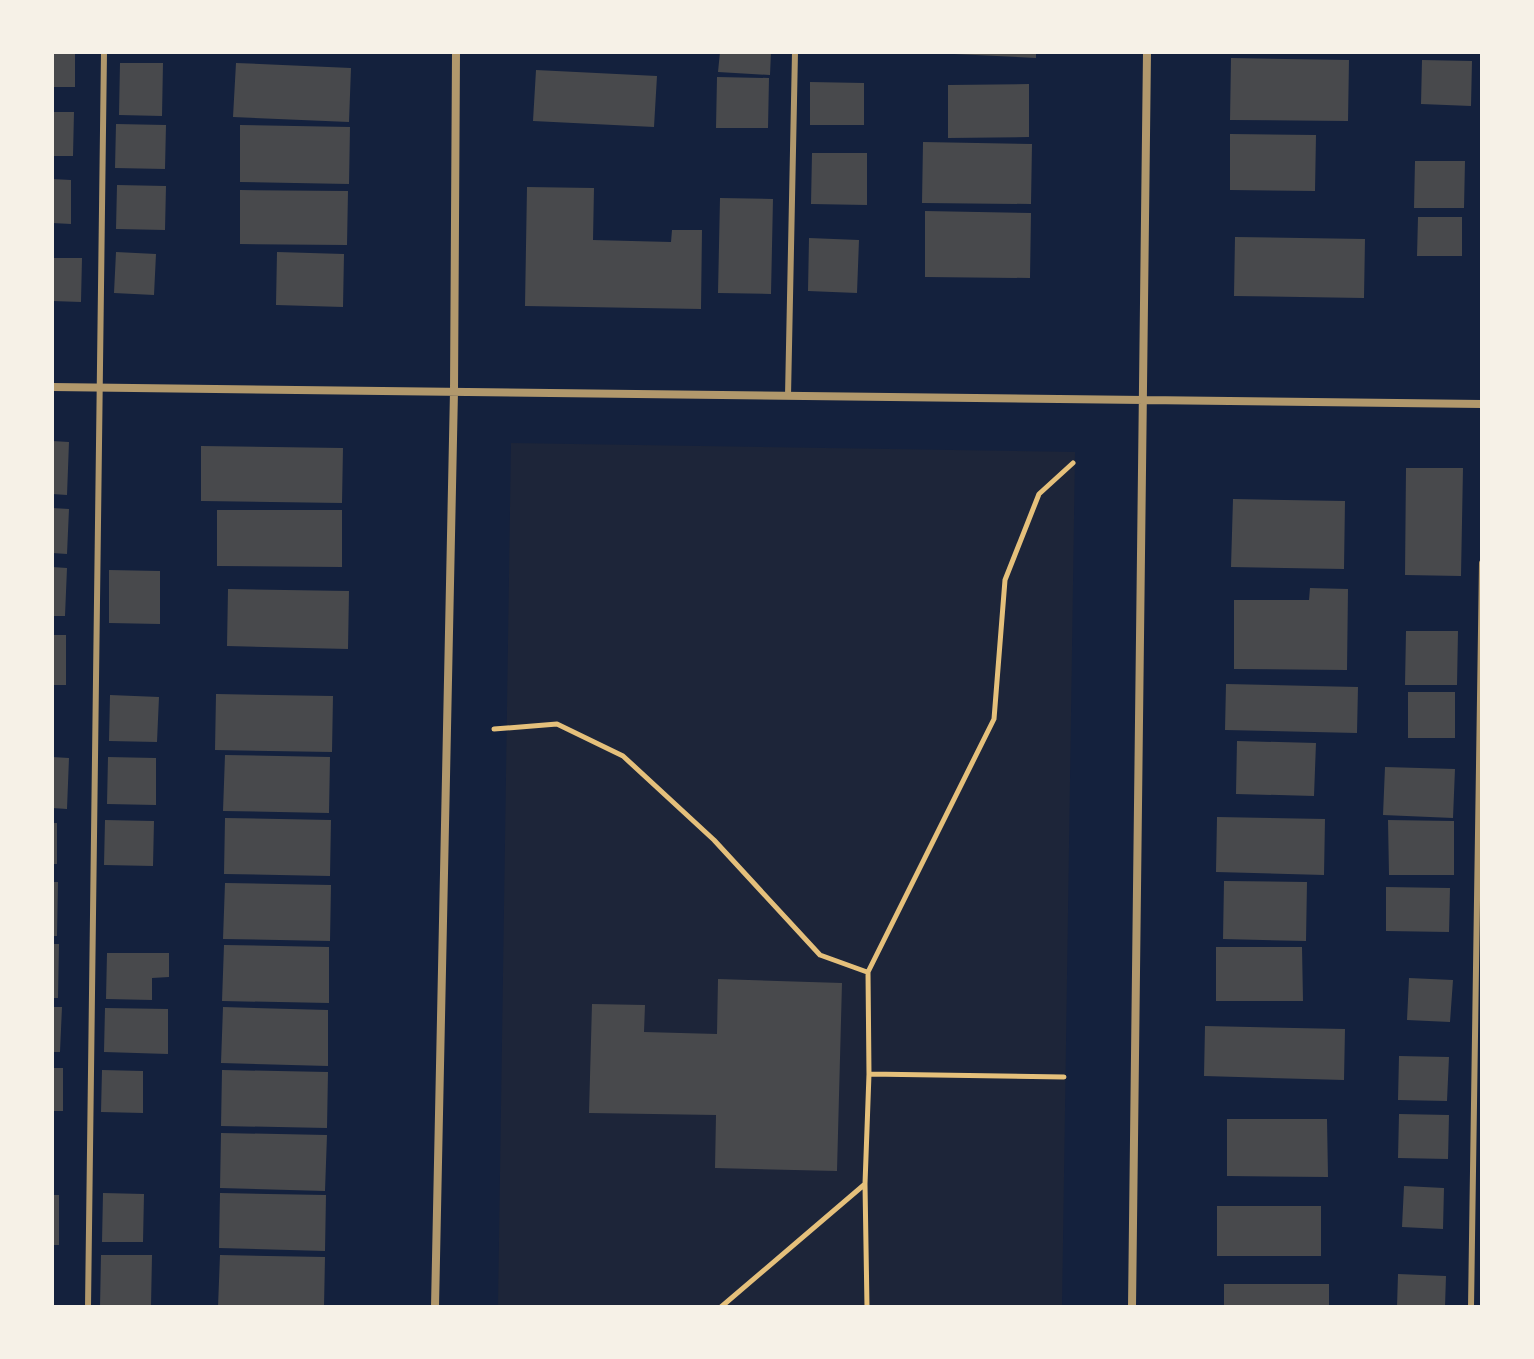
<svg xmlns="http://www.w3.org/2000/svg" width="1534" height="1359" font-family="'Roboto Serif',serif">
	<rect width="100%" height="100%" fill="#14213d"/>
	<!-- green -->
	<path fill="#1d2539" d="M511,443L1075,452L1062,1307H498Z"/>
	<!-- building -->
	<path fill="#48494c" d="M52,52H75V87H52Z
		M720,52H771L770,75L718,72Z
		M954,52H1036V58L954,54Z
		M1231,58L1349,60L1348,121L1230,120Z
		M1422,60L1472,61L1471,106L1421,104Z
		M120,63H163L162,116L119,115Z
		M236,63L351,68L349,122L233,117Z
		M536,70L657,76L654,127L533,121Z
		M717,77L769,78L768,128H716Z
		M810,82L864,83V125H810Z
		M1029,84V137L948,138V85Z
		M52,112H74L73,156H52Z
		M116,124L166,125L165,169L115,168Z
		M240,125L350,127L349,184L240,182Z
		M1230,134L1316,135L1315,191L1230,190Z
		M923,142L1032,144L1031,204L922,203Z
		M812,153H867V205L811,204Z
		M1415,161H1465L1464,208H1414Z
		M52,179L71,180V224L52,223Z
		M117,185L166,186L165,230L116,229Z
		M527,187L594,188L593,240L671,242L672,230H702L701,309L525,306Z
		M240,190L348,191L347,245L240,244Z
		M720,198L773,199L771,294L718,293Z
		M925,211L1031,213L1030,278L925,277Z
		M1418,217H1462V256H1417Z
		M1235,237L1365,239L1364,298L1234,296Z
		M809,238L859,240L857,293L808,291Z
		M116,252L156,254L154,295L114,293Z
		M277,252L344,254L343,307L276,305Z
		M52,258H82L81,302L52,301Z
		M52,441L69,442L67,495L52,494Z
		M201,446L343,448L342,503L201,501Z
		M1406,468H1463L1461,576L1405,575Z
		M1233,499L1345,501L1344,569L1231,567Z
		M52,508L69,509L67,554L52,553Z
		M217,510H342V567L217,566Z
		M52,567L67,568L65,616H52Z
		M109,570L160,571V624L109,623Z
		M1310,588L1348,589L1347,670L1234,669V600H1309Z
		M228,589L349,591L348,649L227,646Z
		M1406,631H1458L1457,685H1405Z
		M52,635H66V685H52Z
		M1226,684L1358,687L1357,733L1225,730Z
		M1408,692H1455V738H1408Z
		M216,694L333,696L332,752L215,750Z
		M110,695L159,697L157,742L109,741Z
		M1237,741L1316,743L1314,796L1236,794Z
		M225,755L330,757L329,813L223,811Z
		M52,757L69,758L67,809L52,808Z
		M108,757L156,758V805L107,804Z
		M1385,767L1455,769L1453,818L1383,815Z
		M1217,817L1325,819L1324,875L1216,872Z
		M225,818L331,820L330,876L224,874Z
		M105,820L154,821L153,866L104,865Z
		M1388,820L1454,821V875H1389Z
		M52,823H57V864H52Z
		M1224,881L1307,882L1306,941L1223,939Z
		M52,882H58L57,936H52Z
		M225,883L331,885L330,941L223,939Z
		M1386,887L1450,888L1449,932L1386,931Z
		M52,944H59L58,998H52Z
		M224,945L329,947V1003L222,1001Z
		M1216,947H1302L1303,1001H1216Z
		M107,953H169V977L152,978V1000L106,999Z
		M1409,978L1453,980L1450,1022L1407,1020Z
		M718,979L842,983L837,1171L715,1168L716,1115L589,1113L592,1004L645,1005L644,1032L717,1034Z
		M52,1007H62L60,1052H52Z
		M223,1007L328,1010V1066L221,1063Z
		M105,1008L168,1009V1054L104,1052Z
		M1205,1026L1345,1029L1344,1080L1204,1076Z
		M1399,1056L1449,1057L1447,1101L1398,1100Z
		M52,1068H63V1111H52Z
		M102,1070L143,1071V1113L101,1112Z
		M222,1070L328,1072L327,1128L221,1126Z
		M1399,1114L1449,1115L1448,1159L1398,1158Z
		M1227,1119H1327L1328,1177L1227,1176Z
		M221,1133L327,1135L325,1191L220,1188Z
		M1404,1186L1444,1188L1443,1229L1402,1227Z
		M103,1193L144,1194L143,1242H102Z
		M220,1193L326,1195L325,1251L219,1248Z
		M52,1195H59V1245H52Z
		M1217,1206H1321V1256H1217Z
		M101,1255H152L151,1307H100Z
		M220,1255L325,1257L324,1307H218Z
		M1398,1274L1446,1276L1445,1307H1397Z
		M1224,1284H1329V1307H1224Z"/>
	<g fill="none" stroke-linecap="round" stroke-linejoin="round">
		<!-- path -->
		<path stroke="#e5c07b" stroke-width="5" d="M494,729L557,724L623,756L714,840L820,955L867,972
			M869,1074L1064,1077
			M865,1184L867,1307
			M721,1307L865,1184L869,1074L868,972L994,719L1005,580L1039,494L1073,463"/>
		<!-- service -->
		<path stroke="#b1986c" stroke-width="6" d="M788,396L795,52
			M88,1307L104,52
			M1471,1307L1482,563"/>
		<!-- minor -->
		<path stroke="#b1986c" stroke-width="8" d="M52,387L1482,404
			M435,1307L454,391L456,52
			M1132,1307L1147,52"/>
	</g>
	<!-- border -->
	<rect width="1534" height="1359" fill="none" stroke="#f6f1e7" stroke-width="108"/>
</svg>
